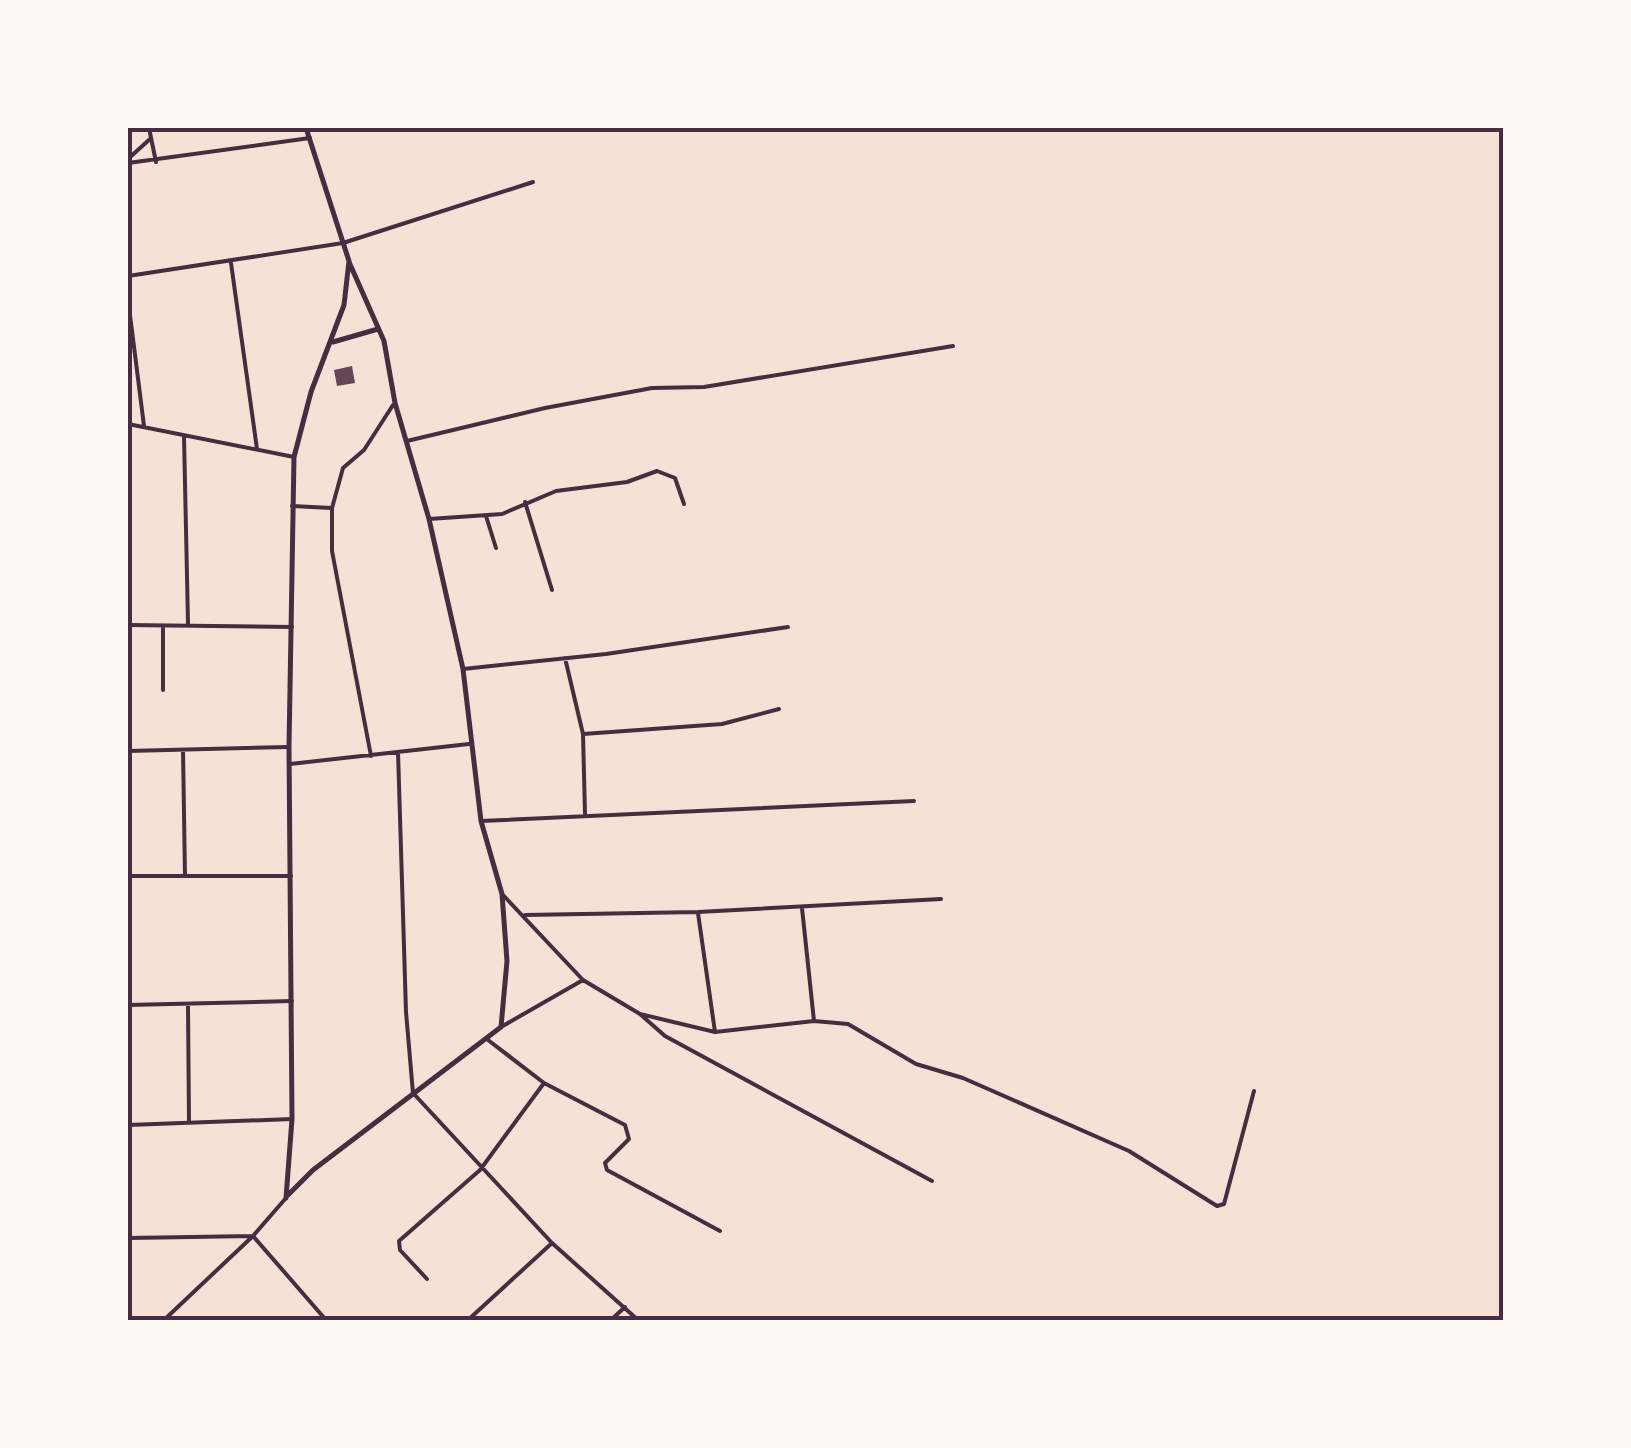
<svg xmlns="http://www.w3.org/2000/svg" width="1631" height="1448" font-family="'DM Sans',sans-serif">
	<rect width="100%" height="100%" fill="#f7e1d7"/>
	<!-- building -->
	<path fill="#644757" d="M352,366L355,383L337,386L334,370Z"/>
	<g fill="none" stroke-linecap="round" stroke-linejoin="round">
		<!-- minor -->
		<path stroke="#4a2c40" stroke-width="4" d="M149,128L156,162
			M128,159L150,139
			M128,163L310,138
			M231,263L257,449
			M128,276L343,243L533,182
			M128,299L144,426
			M128,424L294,457
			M184,436L188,623
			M407,441L545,408L652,388L704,387L953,346
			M525,502L552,590
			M292,506L332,508
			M486,516L496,548
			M429,519L502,514L556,491L627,482L657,471L675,478L684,504
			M128,625L292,627
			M163,626V690
			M565,658L583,734L585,814
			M463,669L606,654L788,627
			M583,734L722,724L779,709
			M183,750L185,876
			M128,751L288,747
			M398,752L406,1012L413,1093L552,1243L638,1320
			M371,756L332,551V508L343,468L364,450L393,405
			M290,764L469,744
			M481,821L914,801
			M128,876H291
			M503,895L583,980L640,1014L665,1036L932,1181
			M802,908L814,1021
			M698,913L715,1032
			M525,915L698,912L941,899
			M188,1004L189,1123
			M128,1005L292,1001
			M640,1014L715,1032L814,1021L848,1024L916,1064L963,1078L1129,1151L1217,1206L1224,1204L1254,1091
			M501,1027L583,980
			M488,1040L544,1083L625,1125L629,1139L605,1163L607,1170L720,1231
			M128,1125L292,1119
			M128,1238L253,1236L326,1320
			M427,1279L400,1250L399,1241L480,1170L544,1083
			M164,1320L253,1236L286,1198
			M468,1320L552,1243
			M611,1320L625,1307"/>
		<!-- tertiary -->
		<path stroke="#4a2c40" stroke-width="5" d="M333,342L378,329
			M288,1195L313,1170L501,1027L507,961L502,894L481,821L463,669L429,519L395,403L384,341L349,262
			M286,1198L292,1119L289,747L294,457L311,392L344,305L349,261L306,128"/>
	</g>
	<!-- border -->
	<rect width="1631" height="1448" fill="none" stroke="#fffaf5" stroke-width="260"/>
	<rect x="130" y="130" width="1371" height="1188" fill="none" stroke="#4a2c40" stroke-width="4"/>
</svg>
